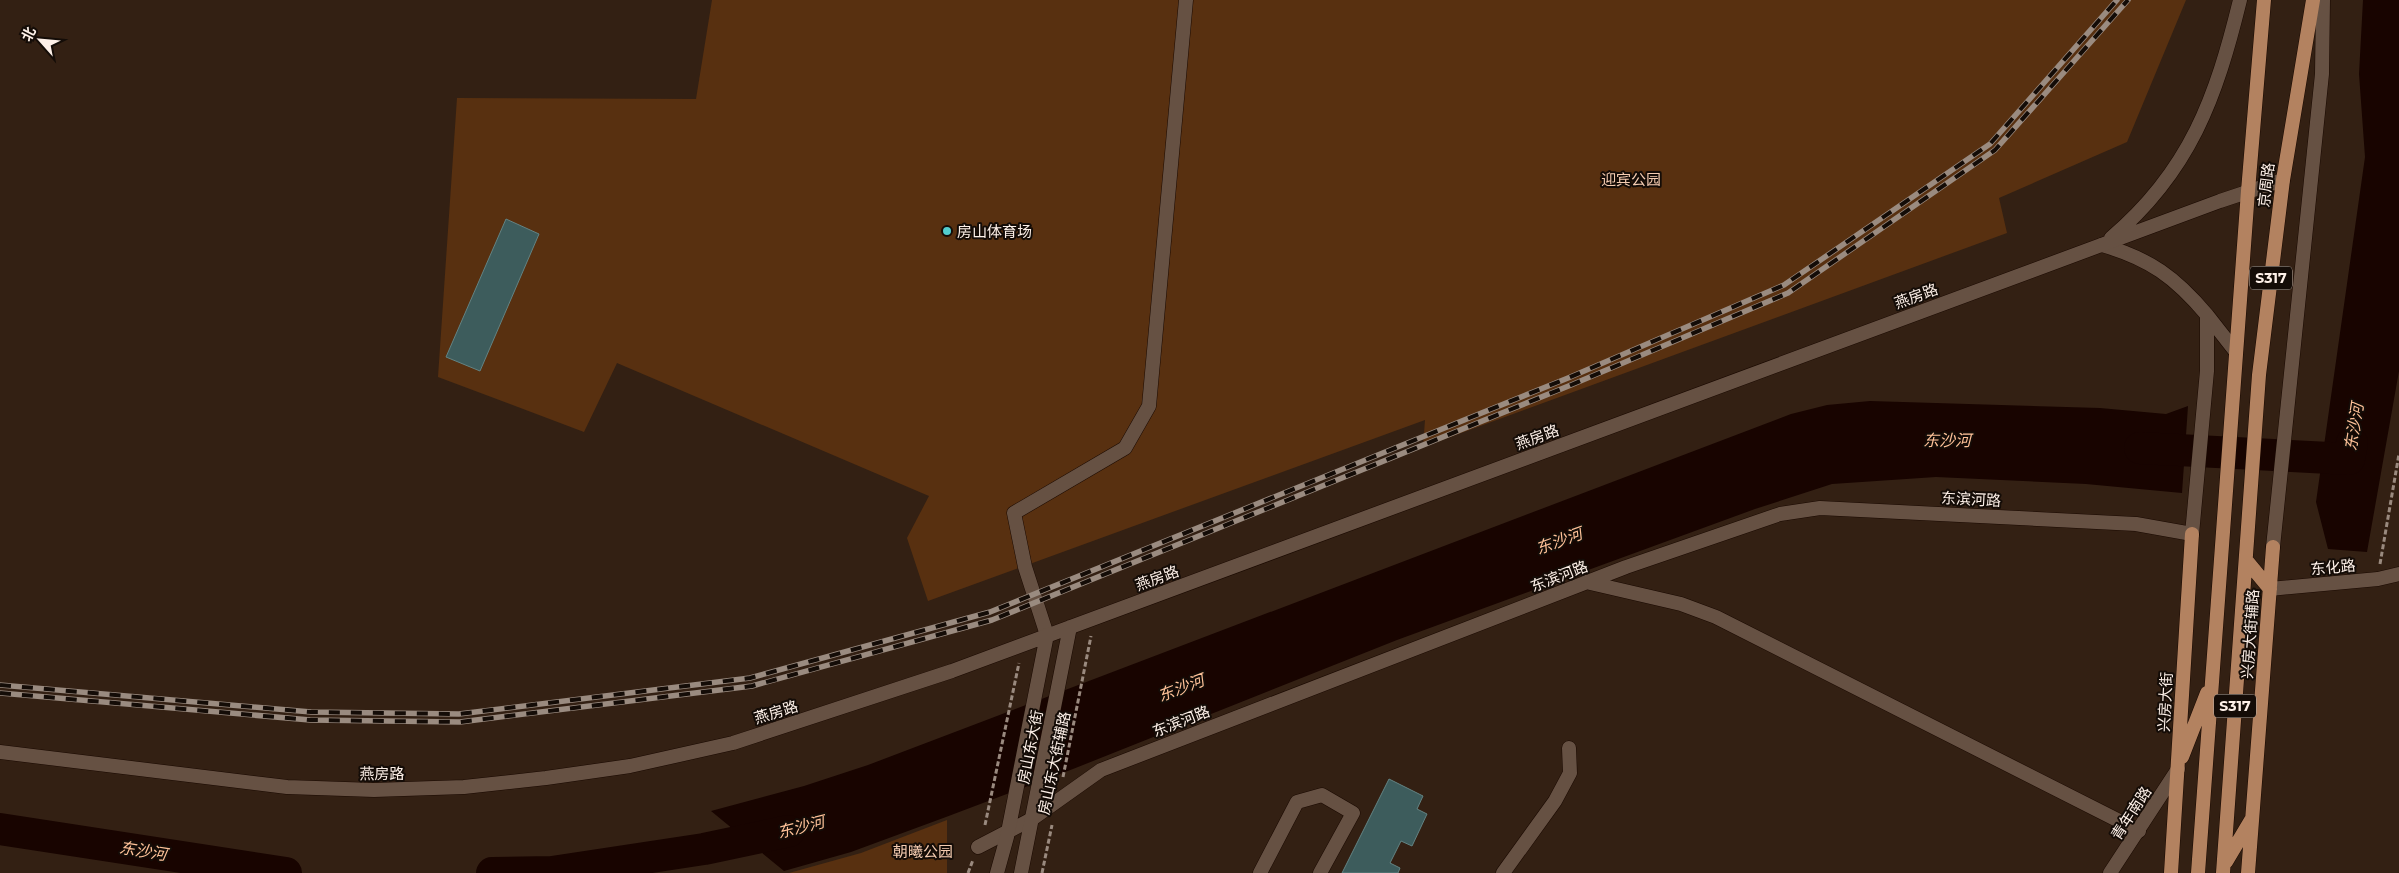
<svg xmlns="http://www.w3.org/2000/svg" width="2399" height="873" font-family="Montserrat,'Noto Sans SC',sans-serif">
	<rect width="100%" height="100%" fill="#332013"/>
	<!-- green -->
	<path fill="#583010" d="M712,0H2186L2127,142L1999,198L2007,233L1423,447L1425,420L928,601L907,538L929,496L617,363L584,432L438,377L457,98L696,99Z
		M947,820V873H789L861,853Z"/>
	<!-- water -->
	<path fill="#180400" d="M2363,0H2399V371L2367,552L2328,549L2316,502L2365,157L2359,74Z
		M1870,401L2100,408L2166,414L2188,406L2182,493L2086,484L1936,477L1832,484L1755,509L1397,640L1073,769L946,817L851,852L784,871L711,811L804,786L868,765L1791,414L1827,405Z"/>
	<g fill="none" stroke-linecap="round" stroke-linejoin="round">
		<!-- river -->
		<path stroke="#180400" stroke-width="32" d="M2140,448L2349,459L2352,443
			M0,829L286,873
			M492,873L552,872L704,849L789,831"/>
	</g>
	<!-- building -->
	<path fill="#3d5c5c" stroke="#638383" d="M506,219L539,234L480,371L446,357Z
		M1389,779L1423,796L1417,809L1427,814L1412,846L1401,841L1390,863L1400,868L1398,873H1342Z"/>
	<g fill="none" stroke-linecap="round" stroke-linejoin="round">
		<!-- minor casing -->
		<g stroke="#1a0901" stroke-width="15">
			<path id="minor" d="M1586,582L1681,604L1716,617L2139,831
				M2270,589L2378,579L2399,574
				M1047,635L1025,567L1014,513L1125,448L1149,406L1186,0
				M978,847L1032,819L1101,770L1626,567L1780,514L1820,508L2136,524L2192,534
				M1260,873L1297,802L1322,795L1353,813L1320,873
				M1503,873L1555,801L1570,773L1569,748"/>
		</g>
		<!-- tertiary casing -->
		<g stroke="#1a0901" stroke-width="15">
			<path id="tertiary" d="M2102,245C2150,259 2175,277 2207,315V371L2192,534
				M2207,315L2236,352
				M2273,547L2322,74L2323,0
				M2110,873L2178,769"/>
		</g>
		<!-- secondary casing -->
		<g stroke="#1a0901" stroke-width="15">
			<path id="secondary" d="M2111,238C2190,171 2216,98 2240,0
				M0,752L287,787L374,790L464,787L546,778L630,766L733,743L952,671L2220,201L2283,180
				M997,873L1007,837L1047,635
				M1021,873L1070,627"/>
		</g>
		<!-- primary casing -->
		<g stroke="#1a0901" stroke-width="15">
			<path id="primary" d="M2246,560L2270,589
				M2182,757L2207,693
				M2226,862L2251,820
				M2171,873L2192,534
				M2198,873L2248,191L2264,0
				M2223,873L2259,375L2283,180L2313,0
				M2248,873L2273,547"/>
		</g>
		<!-- path -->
		<path stroke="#9a8a7f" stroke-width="3" stroke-dasharray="5 2.5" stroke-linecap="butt" d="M2380,564L2399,454
			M1063,777L1091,636
			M985,825L1019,663
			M968,873L973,860
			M1042,873L1052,825"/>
		<!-- minor -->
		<use href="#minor" stroke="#665143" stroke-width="14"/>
		<!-- tertiary -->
		<use href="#tertiary" stroke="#665143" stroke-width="14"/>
		<!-- secondary -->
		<use href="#secondary" stroke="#665143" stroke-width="14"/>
		<!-- primary -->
		<use href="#primary" stroke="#b38260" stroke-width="14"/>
		<!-- rail casing -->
		<g stroke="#9a8b80" stroke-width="5.5">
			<path id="rail" d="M0,685L311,712L459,714L750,678L990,612L1568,378L1784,285L1990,144L2117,0
				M0,693L310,720L460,722L752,686L992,620L1571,385L1788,293L1995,150L2128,0"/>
		</g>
		<!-- rail -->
		<use href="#rail" stroke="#140c07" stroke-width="4" stroke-dasharray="11" stroke-linecap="butt"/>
	</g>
	<!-- markers -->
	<circle fill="#52cdce" stroke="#140c07" stroke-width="2" cx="947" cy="231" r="5"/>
	<g text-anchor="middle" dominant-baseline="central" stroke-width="4" stroke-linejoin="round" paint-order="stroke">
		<!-- shield labels -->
		<g fill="#140c07" stroke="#b7aca4" stroke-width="1">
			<rect x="2250" y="266.5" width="42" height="23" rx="4"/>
			<rect x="2214" y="694.5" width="42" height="23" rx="4"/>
		</g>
		<g font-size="14" font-weight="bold" fill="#fdf0e8">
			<text x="2271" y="278">S317</text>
			<text x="2235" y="706">S317</text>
		</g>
		<!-- park labels -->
		<g font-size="15" fill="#f5ccb1" stroke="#140c07">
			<text x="1631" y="179">迎宾公园</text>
			<text x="923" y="851">朝曦公园</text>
		</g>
		<!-- street labels -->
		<g font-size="15" fill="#fdf0e8" stroke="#140c07">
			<text transform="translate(2266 185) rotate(-83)">京周路</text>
			<text transform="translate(1916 296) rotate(-20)">燕房路</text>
			<text transform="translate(1537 437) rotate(-20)">燕房路</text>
			<text transform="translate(1971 499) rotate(3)">东滨河路</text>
			<text transform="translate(2333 567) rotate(-5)">东化路</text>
			<text transform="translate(1559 576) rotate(-21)">东滨河路</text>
			<text transform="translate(1157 578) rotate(-20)">燕房路</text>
			<text transform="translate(2250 634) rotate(-86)">兴房大街辅路</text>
			<text transform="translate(2165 702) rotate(-87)">兴房大街</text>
			<text transform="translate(776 712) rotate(-17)">燕房路</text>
			<text transform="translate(1181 721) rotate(-21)">东滨河路</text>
			<text transform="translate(1030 747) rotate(-79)">房山东大街</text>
			<text transform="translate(1054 763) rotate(-78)">房山东大街辅路</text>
			<text x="382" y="773">燕房路</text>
			<text transform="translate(2131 813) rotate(-57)">青年南路</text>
		</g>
		<!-- poi labels -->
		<g font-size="15" fill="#fdf0e8" stroke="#140c07" text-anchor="start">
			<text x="957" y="231">房山体育场</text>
		</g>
		<!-- water labels -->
		<g font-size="16" font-style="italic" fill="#ffc299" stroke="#140c07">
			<text transform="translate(2354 427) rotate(-81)">东沙河</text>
			<text x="1947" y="440">东沙河</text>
			<text transform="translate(1559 541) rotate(-20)">东沙河</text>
			<text transform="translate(1181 688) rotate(-21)">东沙河</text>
			<text transform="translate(801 827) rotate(-14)">东沙河</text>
			<text transform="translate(143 851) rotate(9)">东沙河</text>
		</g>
	</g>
	<!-- north arrow -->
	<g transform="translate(40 40) rotate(297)" stroke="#140c07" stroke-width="4" paint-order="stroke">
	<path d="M0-4L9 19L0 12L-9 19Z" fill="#fdf0e8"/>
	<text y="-8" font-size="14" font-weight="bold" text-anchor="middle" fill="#fdf0e8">北</text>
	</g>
</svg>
